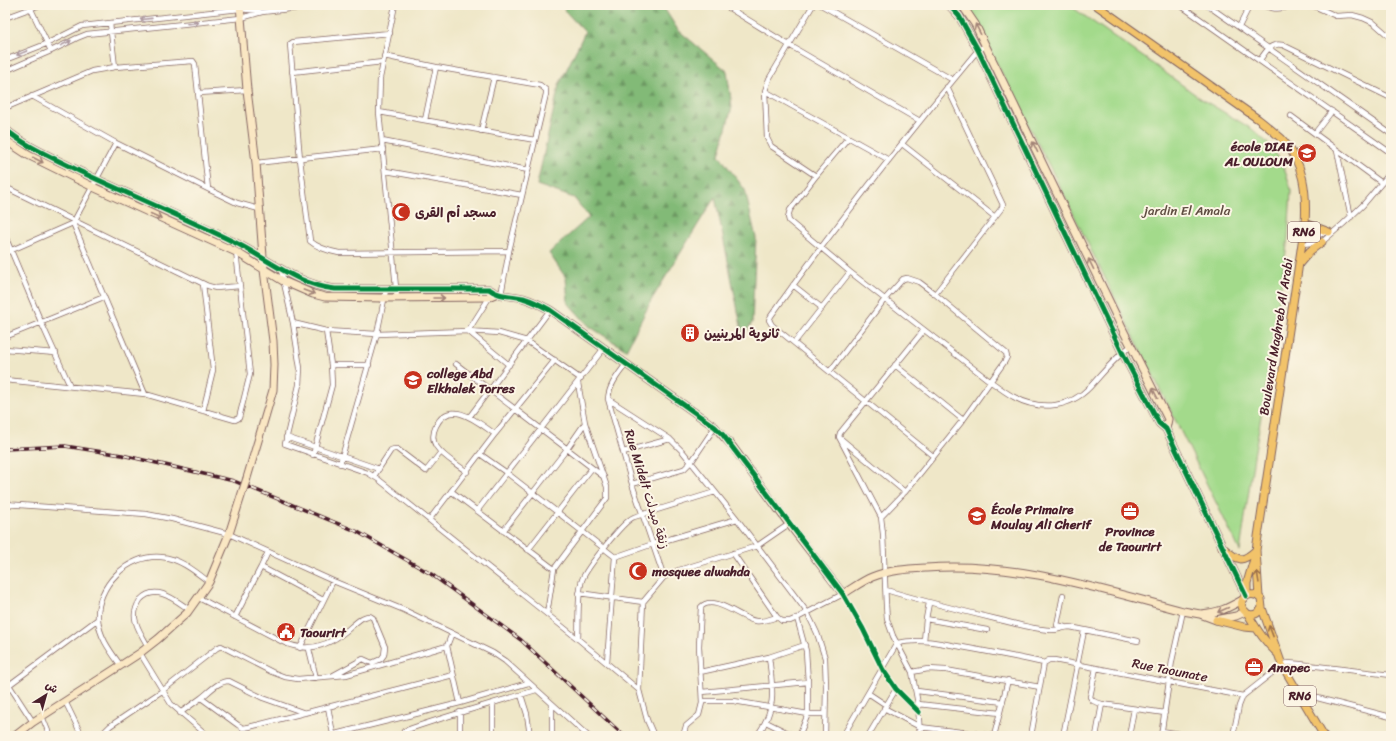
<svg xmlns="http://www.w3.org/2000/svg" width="1396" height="741" font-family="Sriracha,'Playpen Sans Arabic',sans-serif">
	<defs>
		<pattern id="forest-firs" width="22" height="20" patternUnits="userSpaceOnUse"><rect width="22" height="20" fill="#82ba77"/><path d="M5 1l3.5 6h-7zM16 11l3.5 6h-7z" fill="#6c9762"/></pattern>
	</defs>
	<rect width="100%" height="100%" fill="#fcf5e5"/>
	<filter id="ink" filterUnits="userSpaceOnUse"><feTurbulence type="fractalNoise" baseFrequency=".025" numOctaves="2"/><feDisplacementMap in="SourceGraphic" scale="8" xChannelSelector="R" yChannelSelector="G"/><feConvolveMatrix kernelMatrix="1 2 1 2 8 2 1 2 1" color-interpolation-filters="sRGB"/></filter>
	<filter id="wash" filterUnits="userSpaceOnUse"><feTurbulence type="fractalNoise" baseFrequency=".012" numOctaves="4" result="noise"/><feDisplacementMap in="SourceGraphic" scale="16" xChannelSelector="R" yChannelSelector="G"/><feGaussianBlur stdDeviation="0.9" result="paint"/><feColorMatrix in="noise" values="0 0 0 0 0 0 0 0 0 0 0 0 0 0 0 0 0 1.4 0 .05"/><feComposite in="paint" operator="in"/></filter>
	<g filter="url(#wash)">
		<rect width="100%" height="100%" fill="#efe7c8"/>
		<!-- forest -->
		<path fill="url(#forest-firs)" stroke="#666c51" d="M565,5H662L678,30L727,71L732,107L719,155L745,190L756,238L752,323L743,336L715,197L652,299L626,350L589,326L568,303L566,278L549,253L589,217L574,198L537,185L559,85L585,32L564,10Z"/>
		<!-- green -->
		<path fill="#a3da8b" stroke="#767c5b" d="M964,5H1069L1156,66L1200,98L1252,129L1271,146L1282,163L1289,182L1291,191L1288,238L1264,400L1254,456L1240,551L1055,177L976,23Z"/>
	</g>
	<g filter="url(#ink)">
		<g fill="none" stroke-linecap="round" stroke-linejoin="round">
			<!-- street casing -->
			<g stroke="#846562" stroke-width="6">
				<path id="street" d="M29,5L51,51
					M395,5L380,78L379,112L397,298
					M724,5L789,45L920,121
					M813,5L769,79L765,91L767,138L771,146L816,176
					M821,5L953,80
					M1180,5L1391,153
					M1207,5L1391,134
					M1261,5C1269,7 1280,12 1287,5
					M1312,5L1336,16L1352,15L1363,18L1374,23L1391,38
					M1284,8L1293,5
					M5,18L40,5
					M110,23L115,67
					M1239,27L1250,5
					M390,33L293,42L290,44L300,159L310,241C318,248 329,251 339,253L509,251
					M384,56L436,67L540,85L546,90V94L509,251L501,295
					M5,60L46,44L82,26L240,9L259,11
					M1260,60C1266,51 1271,42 1283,45L1391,98
					M5,71L51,51L77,38L87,34L241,18L262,12L326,5
					M292,72L383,62
					M765,91L889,160
					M199,93L247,90
					M32,96L116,143L208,189L237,203L259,209
					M5,108L92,71L115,67L193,61L195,64L208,189
					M379,112L535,140
					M1291,116L1382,183
					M425,120L436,67
					M481,131L494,77
					M1315,133L1332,111
					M848,138L816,176L790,210L788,217L789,221L850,272L991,382C999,387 1006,393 1014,397C1040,411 1070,408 1090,387C1103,373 1115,357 1131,346
					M382,141L528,170
					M116,143L73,223L145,394
					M902,144L995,217
					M1337,151L1351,217
					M256,163L383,149
					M386,171L522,195
					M5,187L208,286L216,288L240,286
					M5,236L41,322L70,386
					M1303,236L1319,235L1327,232
					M1302,244L1322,242L1343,224L1363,205L1391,172
					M5,253L73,223
					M281,270L293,323L300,368L299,385L285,444L368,473L378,479L578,639L639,690
					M793,285L822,308
					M935,294L1001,209L1003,205L947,87
					M489,295V298L468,331L509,365
					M293,323L326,331L377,334L468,331L499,333L527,341L581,379
					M5,337L104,297
					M794,343L850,272
					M5,349L56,353
					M456,364L604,477
					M626,364C618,375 609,385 608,399L632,484L664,577
					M331,365H369
					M895,365L963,420
					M830,371L885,299L903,279L907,278L919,282L935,294L1006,353L1007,357L1005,361L963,420L905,492L881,517
					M5,380L145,394L235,420L239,418L250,374L236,252
					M608,399L670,439L683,452L737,519L807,612L817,633L825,658L826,687L825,736
					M203,411L213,370L203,284
					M470,416L550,310
					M286,437L379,469
					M840,438L905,492
					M623,452L670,439
					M480,454L507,473L615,557
					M313,455L332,385L331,365L326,331
					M933,456L772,325L769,320L771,316C836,224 906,137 978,50L986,46
					M340,464L377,334L386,290
					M467,472C457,464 443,457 436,446C432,440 433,432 436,426C450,397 479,423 495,434
					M374,476L391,450L394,449H397L426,471L441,452
					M632,484L684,469L692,461L715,427
					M451,491L554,569
					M5,504L146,514L172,519L229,534L333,581L404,610L493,653L505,661L588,736
					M5,511L9,503
					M477,511L604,348
					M429,520L495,434L555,360
					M503,531L567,449L585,423
					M528,550L592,468
					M733,553L777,617L782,621H790L797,618L843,594C850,607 858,619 864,632C879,661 892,691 919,712
					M615,557L653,544L737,519
					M261,567L268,552
					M886,590C922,601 959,610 996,619C1013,623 1032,629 1050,630C1057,631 1063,627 1070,627L1138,641
					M579,593L643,602
					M1063,595L1057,625L1065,627
					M199,598L283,642C306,653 326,647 345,632C351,627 356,622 362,618C367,616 369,615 373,618L385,647L384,655L381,659L372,663L363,659L332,676
					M547,614L554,569L607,498V487L585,423L578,383
					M235,617L261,567L323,600
					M797,618L806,651L808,682V714L799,736
					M926,619L987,630
					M452,633L447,646L460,703
					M578,639C579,623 577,595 582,580C586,569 623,521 634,517L715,492
					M924,641L926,619L929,603
					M148,647C144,638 136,628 135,618C134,612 137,605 140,600C156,583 175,600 190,610
					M300,648L333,581
					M309,649L316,678
					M140,653L171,704L208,736
					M607,662L615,557
					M1044,663L1049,660H1054L1243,696
					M121,666C111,652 99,637 98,619C96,586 128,554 161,557C179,558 195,571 209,582
					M1096,668L1090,697L1093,701L1102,704L1165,713
					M700,672L769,657L805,645
					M912,672L928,669L946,670L1040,687
					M9,685L33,722
					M5,686L9,685L98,619
					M917,691L1003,702
					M702,692L808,682
					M868,693L886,705
					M1298,693L1391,717
					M521,695L527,714L530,736
					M65,701L79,730L80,736
					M702,701H734L808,714H825
					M493,704V736
					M552,704V736
					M918,704L1000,713
					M328,707L333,734
					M884,708L920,727L994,736L1008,680
					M180,713L201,698
					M305,713L263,698L229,681C218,681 209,692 201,698L238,725L243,728L249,727L453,675
					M42,716L50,736
					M766,722L794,736
					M1162,731L1192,736
					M103,736L104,732L110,726L162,691L217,648L221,646L272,672L285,677L298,679L346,675L447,646
					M327,736L460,703L528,683
					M402,736L404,731C448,715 492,704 536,690
					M460,736V712
					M654,736L647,720L639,690L643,602L664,577L679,570L757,546L789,524
					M683,736L686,726L699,715L702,703L699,646L701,607C714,593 742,620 756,621C763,622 771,619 777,617
					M757,736C777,708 773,690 769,657
					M843,736L897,643C920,638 940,643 962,647C990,652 1017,657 1044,663
					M868,736L896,689
					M920,736L918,704L912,672L893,636L887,619L886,605L883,534L881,517L839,437L840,433L924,330
					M1031,736L1044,663
					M1063,736L1084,631
					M1096,736L1102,704
					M1129,736L1134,709
					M1161,736L1172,661L1183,611
					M1233,736L1239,706L1243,696L1282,665L1288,663L1300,664L1391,675"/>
			</g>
			<!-- secondary casing -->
			<g stroke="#846562" stroke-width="9">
				<path id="secondary" d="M240,5L247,90L256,163L264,270L273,341L274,365L273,390L247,478
					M949,5L959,16L978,50L1122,352L1159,423L1166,429L1246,596
					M962,5L975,24L1124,332L1168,419L1166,429
					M5,129C26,147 54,158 79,171C130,195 183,217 234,242C267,258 297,285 335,289H489C499,297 511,295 523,298C533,301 541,305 550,310L715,427L732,446L789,524L843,594C853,588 862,581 872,577C889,570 908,569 926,568C1014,561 1099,589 1183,611L1200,614L1216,620L1236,616L1245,612
					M5,140L28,155L93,187L236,252L283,281L313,294L325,297L384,298L488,297L495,294
					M1201,614C1221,612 1226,609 1244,599
					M15,736L33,722L140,653L158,639L187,613L209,582L229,534L243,490"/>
			</g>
			<!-- primary casing -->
			<g stroke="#846562" stroke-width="9">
				<path id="primary" d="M1096,5L1258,119C1266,125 1274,132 1282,139C1304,162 1307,193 1305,223L1256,550L1259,597
					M1305,223L1329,232
					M1299,264L1310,251L1322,242
					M1222,547C1237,559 1240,565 1256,550
					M1247,595V583L1254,559
					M1262,608L1282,665L1324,736
					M1248,614C1254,616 1259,613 1262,608L1261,599C1252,589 1237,598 1243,609C1245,612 1248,613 1249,616C1258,631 1265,642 1278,654
					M1216,620L1244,627L1256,628"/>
			</g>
			<!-- street -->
			<use href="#street" stroke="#fff" stroke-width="4.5"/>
			<!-- secondary -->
			<use href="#secondary" stroke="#fae7c3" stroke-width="7"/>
			<!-- primary -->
			<use href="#primary" stroke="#f2c36a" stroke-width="7"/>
			<!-- rail casing -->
			<g stroke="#4a1f2b" stroke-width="3.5">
				<path id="rail" d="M5,449L65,446L122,455L234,481L356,531L431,574L521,640L624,736"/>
			</g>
			<!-- rail -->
			<use href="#rail" stroke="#fcf5e5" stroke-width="2" stroke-dasharray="6" stroke-linecap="butt"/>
			<!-- secondary-bridge casing -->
			<g stroke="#846562" stroke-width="9" stroke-linecap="butt">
				<path id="secondary-bridge" d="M243,490L247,478"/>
			</g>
			<!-- secondary-bridge -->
			<use href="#secondary-bridge" stroke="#fae7c3" stroke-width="7"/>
			<!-- cycleway casing -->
			<g stroke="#fcf5e5" stroke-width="8">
				<path id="cycleway" d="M949,5L959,16L978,50L1122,352L1159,423L1166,429L1246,596
					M5,129C26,147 54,158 79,171C130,195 183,217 234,242C267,258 297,285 335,289H489C499,297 511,295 523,298C533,301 541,305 550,310L715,427L723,435L843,594L863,629L883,670L896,689L919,712"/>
			</g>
			<!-- cycleway -->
			<use href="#cycleway" stroke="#00873e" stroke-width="5"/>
		</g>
		<!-- one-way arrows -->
		<defs><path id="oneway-shaft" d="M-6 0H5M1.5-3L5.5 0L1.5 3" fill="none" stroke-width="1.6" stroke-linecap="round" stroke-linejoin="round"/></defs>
		<g stroke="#ae9aa0">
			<use href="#oneway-shaft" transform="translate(146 19) rotate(174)"/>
			<use href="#oneway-shaft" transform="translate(193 23) rotate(-6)"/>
			<use href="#oneway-shaft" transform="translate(66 43) rotate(-27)"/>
			<use href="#oneway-shaft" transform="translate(22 53) rotate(158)"/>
		</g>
		<g stroke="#a28377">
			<use href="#oneway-shaft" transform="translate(978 29) rotate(-117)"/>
			<use href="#oneway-shaft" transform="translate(1035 147) rotate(-116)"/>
			<use href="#oneway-shaft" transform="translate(38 160) rotate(27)"/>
			<use href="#oneway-shaft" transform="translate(156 216) rotate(24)"/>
			<use href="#oneway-shaft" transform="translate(1091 264) rotate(-116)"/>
			<use href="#oneway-shaft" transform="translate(309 292) rotate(20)"/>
			<use href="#oneway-shaft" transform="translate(439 298)"/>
			<use href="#oneway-shaft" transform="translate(1155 393) rotate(-117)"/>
			<use href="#oneway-shaft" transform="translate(1223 610) rotate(156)"/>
		</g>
		<g stroke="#9e714a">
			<use href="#oneway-shaft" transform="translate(1258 577) rotate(-99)"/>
			<use href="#oneway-shaft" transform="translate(1271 631) rotate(-111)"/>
		</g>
	</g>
	<!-- icons -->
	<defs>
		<g id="school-disc" transform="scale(1)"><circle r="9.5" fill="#c8321e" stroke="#fcf5e5"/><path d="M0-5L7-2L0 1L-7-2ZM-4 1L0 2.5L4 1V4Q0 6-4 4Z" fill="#fff"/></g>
		<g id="mosque-disc" transform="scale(1)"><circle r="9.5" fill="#c8321e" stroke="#fcf5e5"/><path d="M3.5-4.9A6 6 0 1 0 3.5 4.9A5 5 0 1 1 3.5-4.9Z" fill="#fff"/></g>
		<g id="building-disc" transform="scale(1)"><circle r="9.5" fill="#c8321e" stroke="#fcf5e5"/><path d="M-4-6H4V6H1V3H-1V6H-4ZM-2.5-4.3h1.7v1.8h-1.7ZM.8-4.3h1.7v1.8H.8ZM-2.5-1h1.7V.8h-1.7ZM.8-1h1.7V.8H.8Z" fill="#fff"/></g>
		<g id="office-disc" transform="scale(1)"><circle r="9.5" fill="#c8321e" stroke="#fcf5e5"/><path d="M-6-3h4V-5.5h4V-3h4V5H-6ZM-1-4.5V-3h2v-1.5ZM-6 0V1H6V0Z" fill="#fff"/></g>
		<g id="civic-disc" transform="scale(1)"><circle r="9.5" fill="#c8321e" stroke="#fcf5e5"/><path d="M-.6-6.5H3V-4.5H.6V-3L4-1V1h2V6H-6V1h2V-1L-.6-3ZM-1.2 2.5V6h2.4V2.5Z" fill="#fff"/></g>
	</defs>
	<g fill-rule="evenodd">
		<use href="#school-disc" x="1307" y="153"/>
		<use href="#mosque-disc" x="401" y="212"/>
		<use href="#building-disc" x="690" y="333"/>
		<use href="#school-disc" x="413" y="380"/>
		<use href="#office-disc" x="1130" y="511"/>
		<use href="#school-disc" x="977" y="516"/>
		<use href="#mosque-disc" x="638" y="571"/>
		<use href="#civic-disc" x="286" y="632"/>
		<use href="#office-disc" x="1254" y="667"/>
	</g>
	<g text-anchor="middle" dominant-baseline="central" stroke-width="4" stroke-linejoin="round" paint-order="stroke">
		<!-- shield labels -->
		<g fill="#fcf5e5" stroke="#7f5f63" stroke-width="1">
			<rect x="1288" y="222" width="32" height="20" rx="3"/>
			<rect x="1284" y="686" width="32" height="20" rx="3"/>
		</g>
		<g font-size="12" font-weight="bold" fill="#4a1f2b">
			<text x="1304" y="232">RN6</text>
			<text x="1300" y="696">RN6</text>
		</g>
		<!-- poi labels -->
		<g font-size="13" font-weight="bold" fill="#4a1f2b" stroke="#fcf5e5" text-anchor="start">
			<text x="1293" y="146" text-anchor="end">école DIAE<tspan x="1293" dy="15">AL OULOUM</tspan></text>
			<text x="415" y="212">مسجد أم القرى</text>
			<text x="704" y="333">ثانوية المرينيين</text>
			<text x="427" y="373">college Abd<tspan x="427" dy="15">Elkhalek Torres</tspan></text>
			<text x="991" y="509">École Primaire<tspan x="991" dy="15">Moulay Ali Cherif</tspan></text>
			<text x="1130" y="531" text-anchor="middle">Province<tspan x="1130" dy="15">de Taourirt</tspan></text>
			<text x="652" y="571">mosquee alwahda</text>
			<text x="300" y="632">Taourirt</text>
			<text x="1268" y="667">Anapec</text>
		</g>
		<!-- park labels -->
		<g font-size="13" fill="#604e43" stroke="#fcf5e5">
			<text x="1187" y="210">jardin El Amala</text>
		</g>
		<!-- street labels -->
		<g font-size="13" fill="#4a1f2b" stroke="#fcf5e5">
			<text transform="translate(1276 337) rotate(-81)">Boulevard Maghreb Al Arabi</text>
			<text transform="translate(647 489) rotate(73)">Rue Midelt زنقة ميدلت</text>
			<text transform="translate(1170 670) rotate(11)">Rue Taounate</text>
		</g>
	</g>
	<!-- margin -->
	<rect width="1396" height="741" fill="none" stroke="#fcf5e5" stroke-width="20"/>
	<!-- north arrow -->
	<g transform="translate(46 695) rotate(37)" stroke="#fcf5e5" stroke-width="3" paint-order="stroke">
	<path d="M0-3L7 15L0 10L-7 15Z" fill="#4a1f2b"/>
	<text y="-6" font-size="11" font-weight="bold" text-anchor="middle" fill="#4a1f2b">ش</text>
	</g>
</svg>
